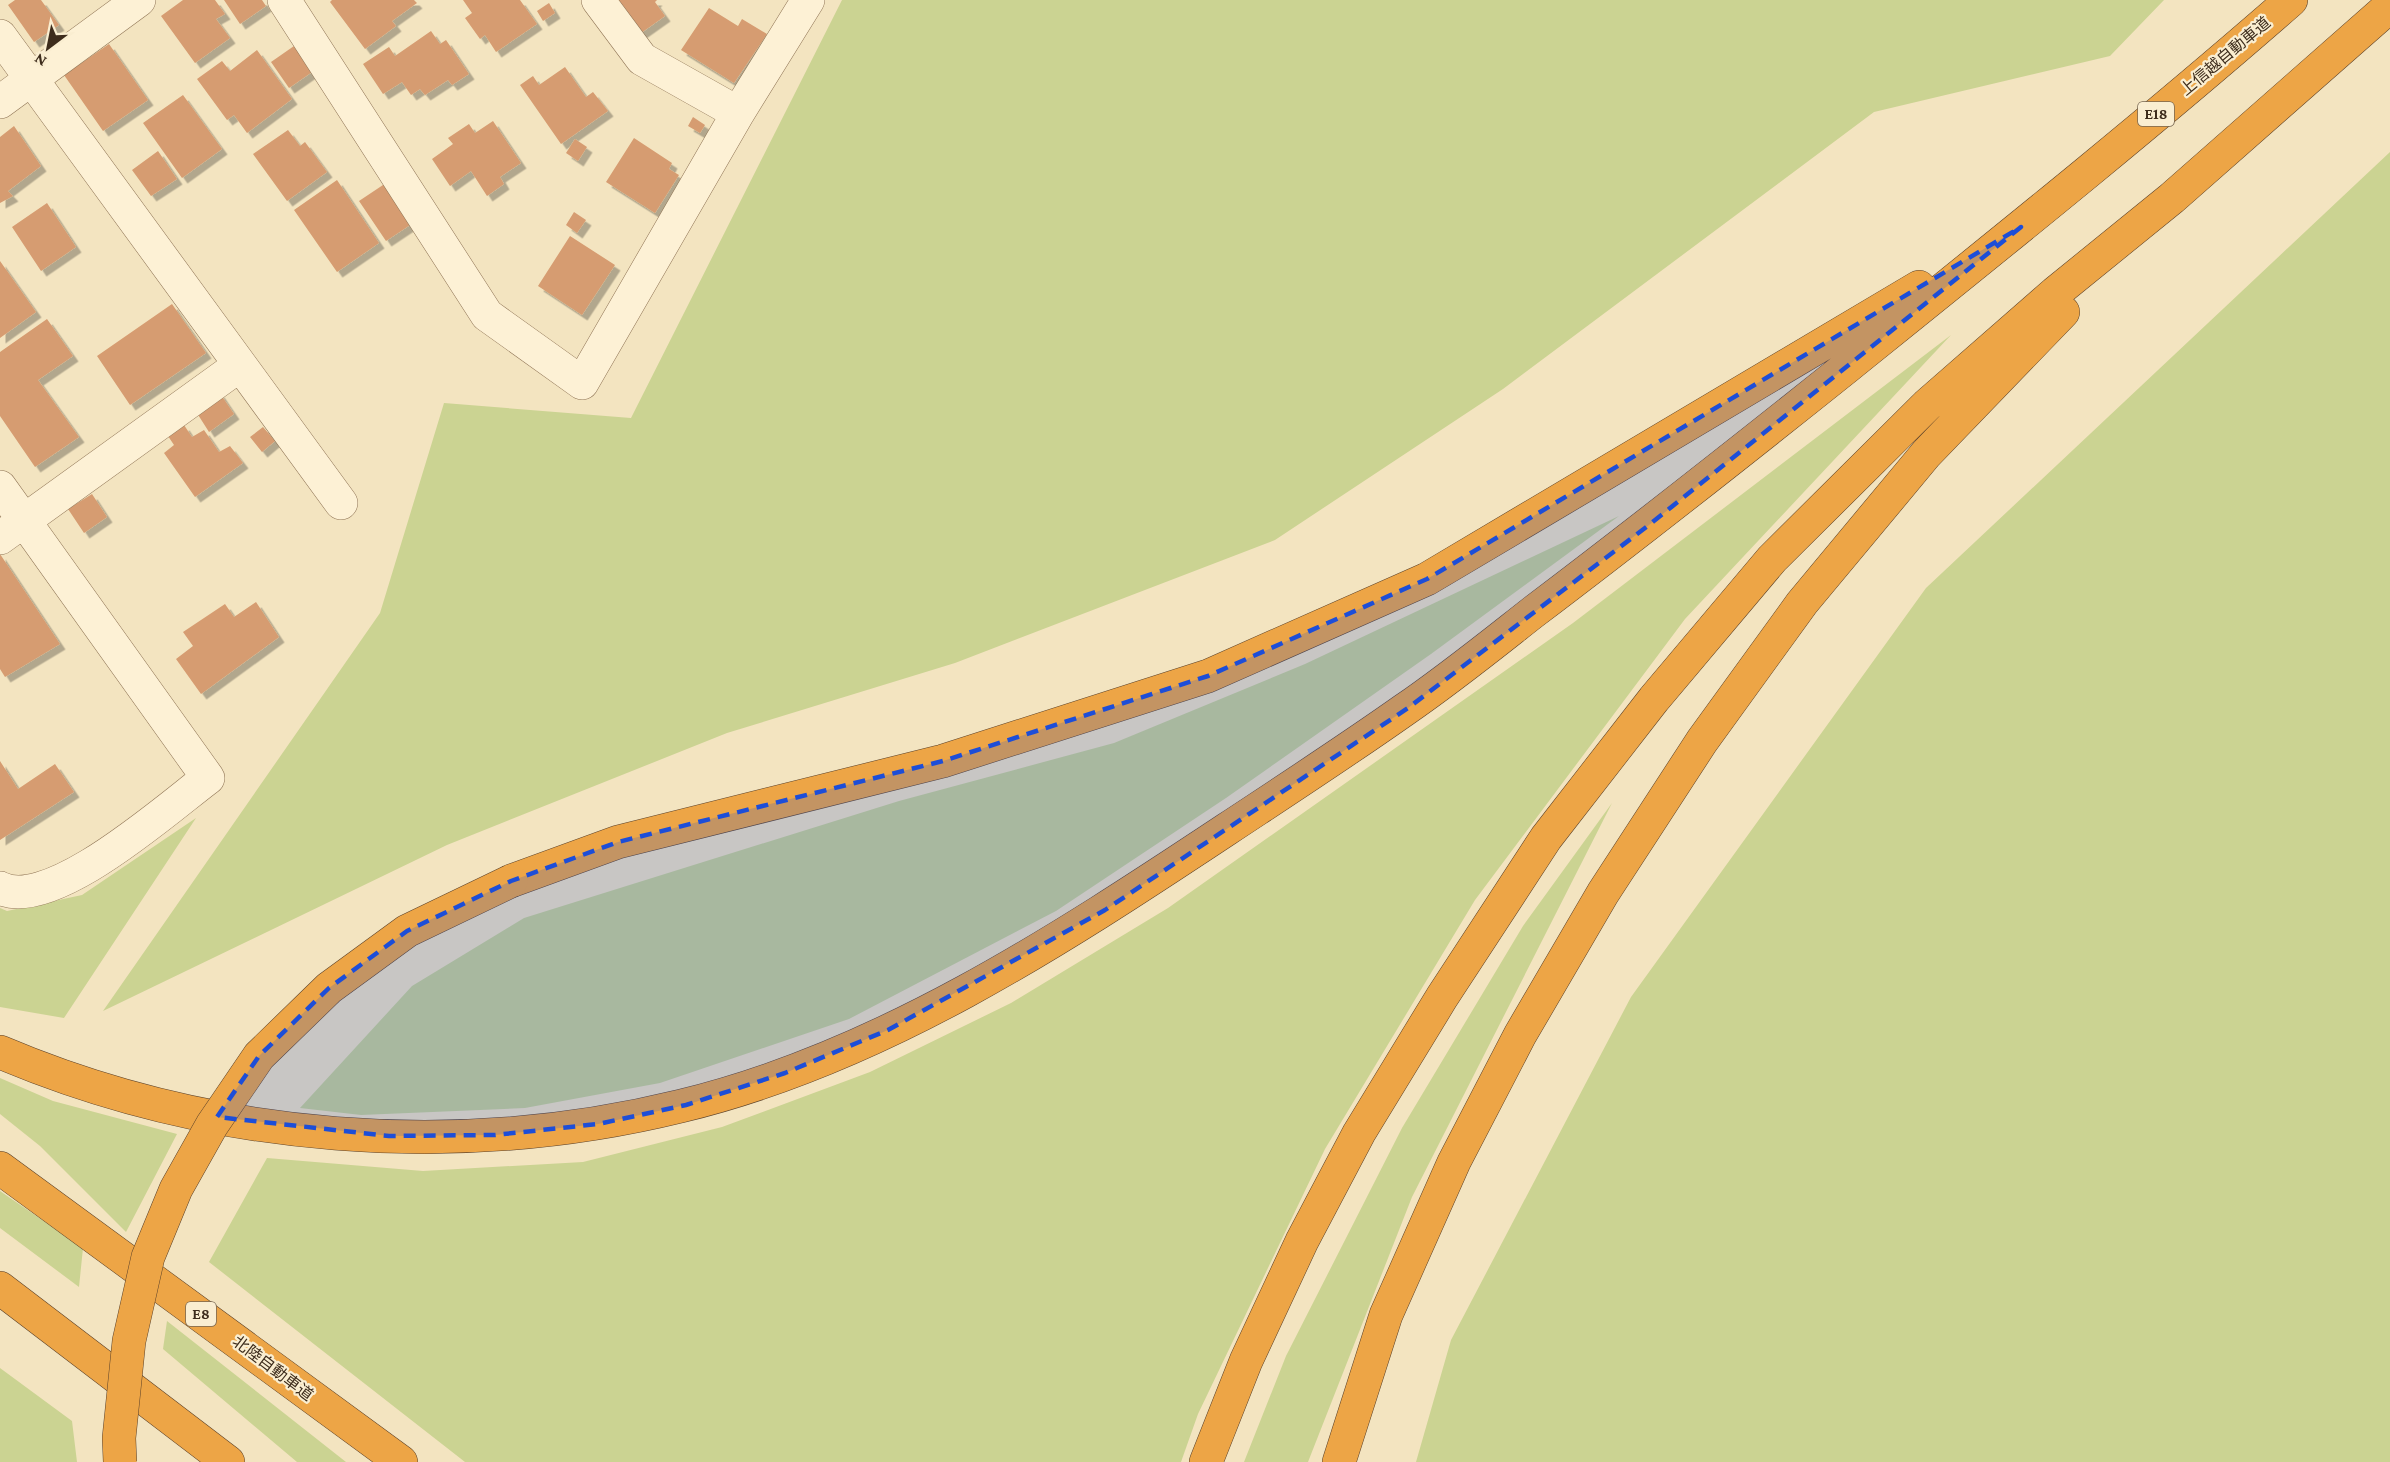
<svg xmlns="http://www.w3.org/2000/svg" width="2390" height="1462" font-family="'Crimson Pro','Noto Sans JP',serif">
	<defs>
		<filter id="shadow"><feDropShadow dx="5.5" dy="5.5" stdDeviation="0" flood-color="#0004"/></filter>
	</defs>
	<rect width="100%" height="100%" fill="#f3e4c0"/>
	<!-- green -->
	<path fill="#cbd392" d="M842,0H2164L2110,56L1874,112L1503,389L1275,540L955,663L727,733L447,845L103,1011L380,613L444,403L631,418Z
		M2390,152V1462H1416L1451,1340L1631,997L1926,588Z
		M1951,335L1685,619L1475,900L1325,1149L1198,1414L1181,1462H465L209,1262L267,1158L423,1171L583,1162L722,1127L870,1072L1011,1003L1168,908L1573,623Z
		M1619,516L1431,654L1226,798L1056,911L849,1019L660,1083L525,1108L361,1115L300,1108L412,986L524,918L899,801L1114,743L1305,664Z
		M1612,803L1412,1197L1308,1462H1244L1286,1356L1402,1128L1523,926Z
		M196,818L64,1018L0,1007V908L7,911L82,895Z
		M0,1078L53,1101L177,1134L126,1232L40,1146L0,1114Z
		M0,1191L83,1248L79,1287L0,1228Z
		M167,1321L346,1462H297L163,1349Z
		M0,1368L72,1421L77,1462H0Z"/>
	<!-- building -->
	<path fill="#d69c71" filter="url(#shadow)" d="M15,0H41L59,25L34,42L8,5Z
		M183,0H215L225,14L216,19L230,38L195,63L161,16Z
		M224,0H262L266,6L240,24Z
		M332,0H414L417,3L392,21L396,26L365,49L330,2Z
		M463,0H520L537,24L496,52L485,35L480,39L465,18L472,13Z
		M617,0H657L655,2L665,16L641,33Z
		M549,3L555,13L543,21L537,11Z
		M709,8L738,26L742,19L767,34L734,83L681,50Z
		M431,31L440,44L446,40L469,74L452,85L448,80L425,95L420,89L411,95L402,82L383,94L363,64L389,47L395,56Z
		M109,44L148,100L103,131L64,75Z
		M294,46L312,72L289,88L271,62Z
		M257,50L292,99L247,133L234,115L227,120L197,79L222,61L230,71Z
		M565,67L586,97L593,92L608,111L561,144L520,85L533,76L539,85Z
		M183,95L222,149L182,178L143,123Z
		M693,117L705,125L700,133L688,126Z
		M493,121L521,163L500,177L504,184L487,196L471,171L450,186L432,159L453,144L448,138L469,124L475,133Z
		M14,126L41,166L8,191L13,196L0,203V137Z
		M288,130L300,146L305,142L327,172L287,201L253,154Z
		M634,138L672,163L669,169L679,175L655,213L606,182Z
		M575,139L587,147L578,161L566,153Z
		M158,151L177,179L151,196L132,170Z
		M337,180L379,243L337,272L294,210Z
		M389,181L416,221L386,241L359,201Z
		M47,203L76,247L41,271L12,227Z
		M574,212L586,220L577,233L566,225Z
		M570,236L615,265L582,315L538,286Z
		M0,261L36,312L0,338Z
		M172,304L206,353L130,405L97,356Z
		M47,319L73,356L38,380L79,437L35,467L0,416V352Z
		M219,392L234,414L209,432L195,410Z
		M184,425L192,437L204,430L219,452L230,446L243,463L195,497L164,453L174,445L168,436Z
		M263,427L275,441L262,452L250,437Z
		M92,494L107,517L84,533L68,509Z
		M0,554L60,644L5,677L0,669Z
		M256,602L279,637L201,694L176,659L193,646L183,632L225,604L234,617Z
		M0,761L18,789L55,764L74,792L0,840Z"/>
	<g fill="none" stroke-linecap="round" stroke-linejoin="round">
		<!-- minor casing -->
		<g stroke="#8f7455" stroke-width="34">
			<path id="minor" d="M284,0L487,315L582,383L738,113L808,0
				M598,0L642,59L738,113
				M0,36L341,503
				M0,102L139,0
				M0,487L208,778C169,807 50,914 0,888
				M0,538L240,365"/>
		</g>
		<!-- highway casing -->
		<g stroke="#5c422a" stroke-width="34">
			<path id="highway" d="M511,881L618,842L943,761L1208,676L1427,579L1919,287
				M0,1052C212,1142 457,1161 681,1106C880,1058 1058,941 1227,829C1286,790 1346,751 1404,710C1448,680 1490,646 1532,613C1639,532 1743,450 1848,366C1997,246 2147,126 2291,0
				M0,1168L401,1462
				M0,1288L228,1462
				M1206,1462L1246,1361L1302,1241L1359,1133L1442,997L1546,838L1654,699L1772,559L1927,405L2055,293L2172,198L2390,6
				M1339,1462L1386,1315L1454,1162L1520,1035L1603,893L1702,741L1802,603L1926,454L2063,312"/>
		</g>
		<!-- minor -->
		<use href="#minor" stroke="#fdf1d5" stroke-width="33"/>
		<!-- highway -->
		<use href="#highway" stroke="#eda546" stroke-width="33"/>
		<!-- highway-bridge casing -->
		<g stroke="#5c422a" stroke-width="34" stroke-linecap="butt">
			<path id="highway-bridge" d="M120,1462L119,1438L129,1341L148,1257L176,1189L212,1125L259,1056L329,988L407,931L511,881"/>
		</g>
		<!-- highway-bridge -->
		<use href="#highway-bridge" stroke="#eda546" stroke-width="33"/>
	</g>
	<!-- marked area -->
	<path fill="#1d4ed8" fill-opacity="0.2" stroke="#1d4ed8" stroke-width="4.5" stroke-dasharray="12 8" stroke-linejoin="round" d="M2021,227L1649,525L1408,708L1105,910L888,1030L785,1073L686,1105L598,1124L495,1135L389,1136L217,1117L259,1056L329,988L407,931L511,881L618,842L943,761L1208,676L1427,579Z"/>
	<g text-anchor="middle" dominant-baseline="central" stroke-width="4.5" stroke-linejoin="round" paint-order="stroke">
		<!-- shield labels -->
		<g fill="#faeed1" stroke="#766652" stroke-width="1.5">
			<rect x="2138" y="102" width="36" height="24" rx="4.5"/>
			<rect x="186" y="1302" width="30" height="24" rx="4.5"/>
		</g>
		<g font-size="15" font-weight="bold" fill="#3d2c1c">
			<text x="2156" y="114">E18</text>
			<text x="201" y="1314">E8</text>
		</g>
		<!-- street labels -->
		<g font-size="16" fill="#3d2c1c" stroke="#faeed1">
			<text transform="translate(2225 56) rotate(-40)">上信越自動車道</text>
			<text transform="translate(273 1368) rotate(37)">北陸自動車道</text>
		</g>
	</g>
	<!-- north arrow -->
	<g transform="translate(48 48) rotate(212)" stroke="#faeed1" stroke-width="4.5" paint-order="stroke">
	<path d="M0-4.5L10 22L0 15L-10 22Z" fill="#3d2c1c"/>
	<text y="-9" font-size="16" font-weight="bold" text-anchor="middle" fill="#3d2c1c">N</text>
	</g>
</svg>
